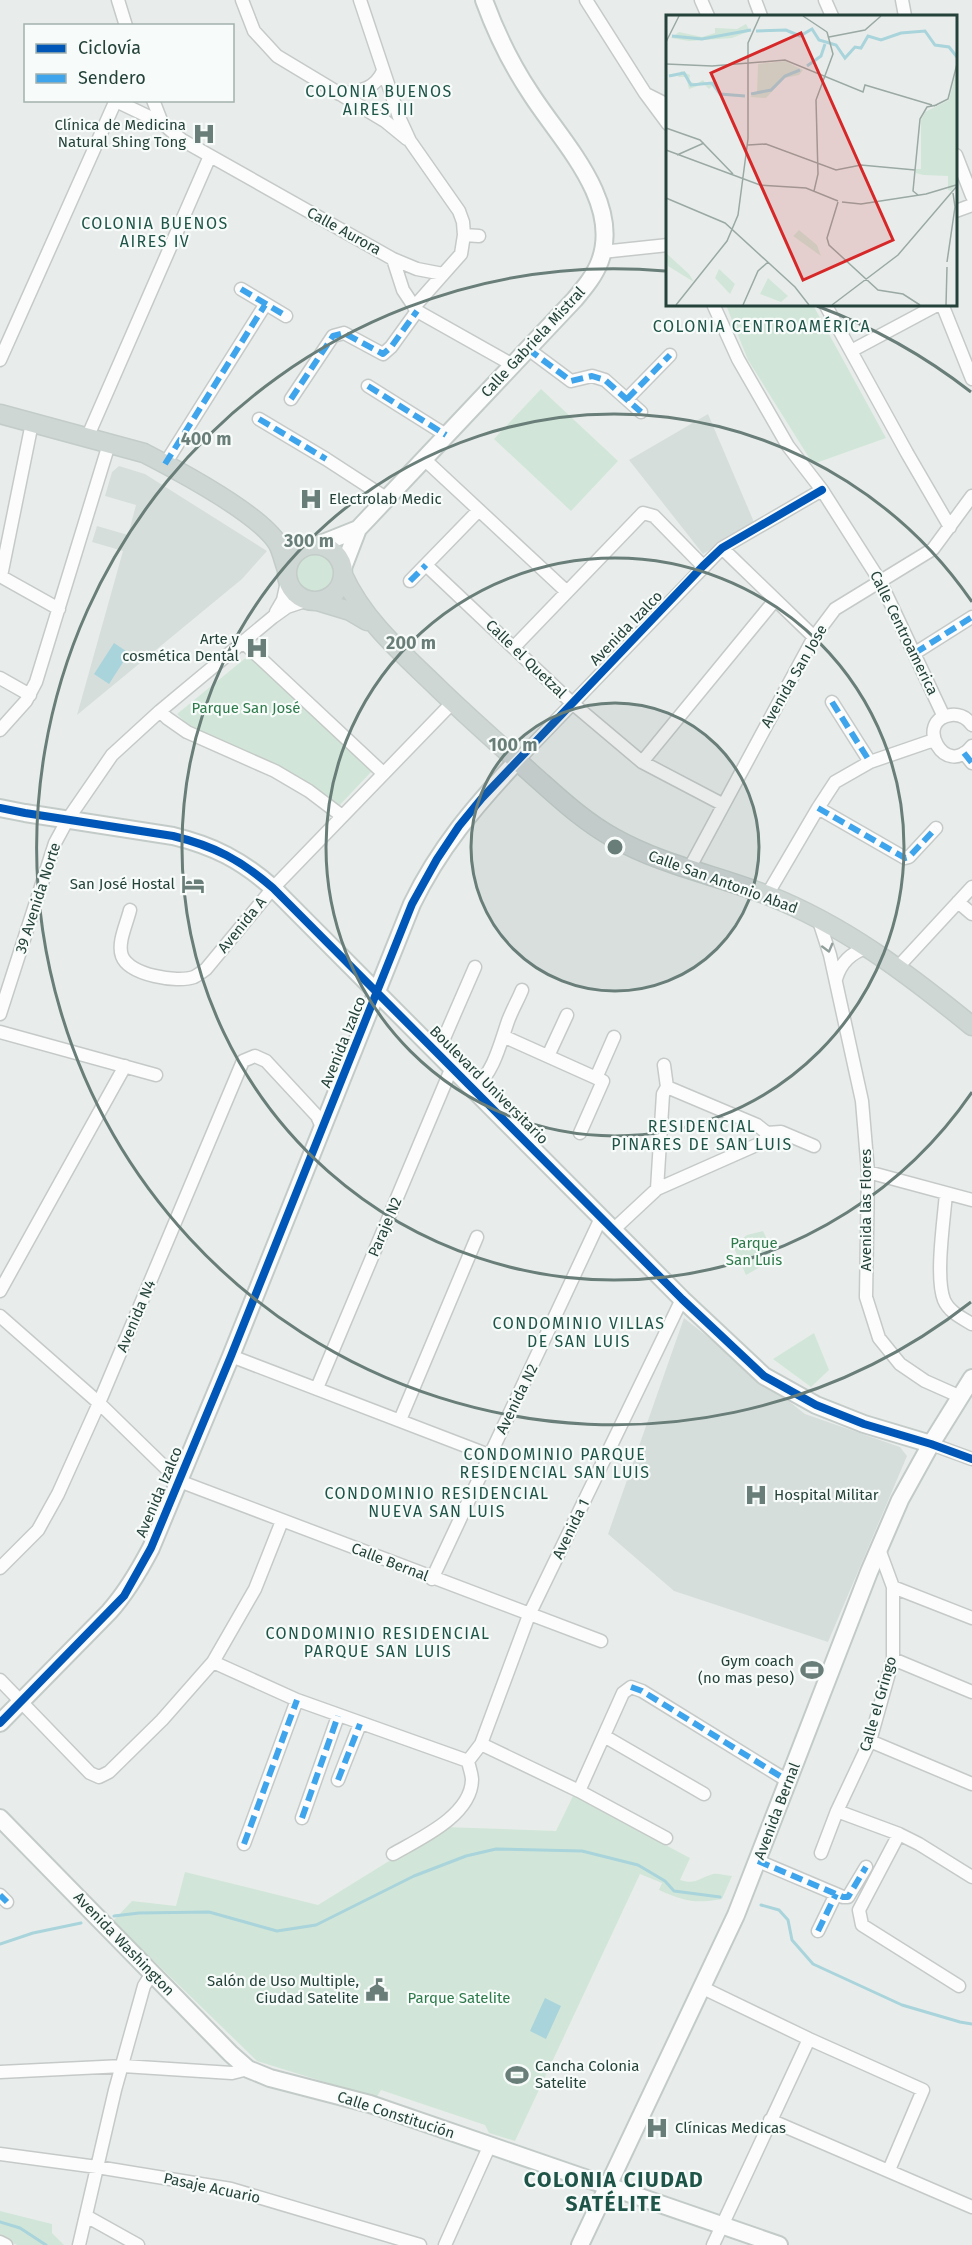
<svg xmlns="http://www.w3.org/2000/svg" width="972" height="2245" font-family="'Fira Sans',sans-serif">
	<rect width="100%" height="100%" fill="#e8edeb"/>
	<!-- built -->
	<path fill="#d6dedb" d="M708,414L754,522L703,554L629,460Z
		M119,466L145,474L267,551L242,579L77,715L123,551L92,542L97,526L128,535L136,505L105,496L112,472Z
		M684,1318L805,1414L900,1447L907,1456L828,1642L674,1591L608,1534Z"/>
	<!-- green -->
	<path fill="#d1e6d8" d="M726,305H813L886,438L813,464L748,360Z
		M541,389L618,461L571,511L494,439Z
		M292 573a23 23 0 1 1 46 0a23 23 0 1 1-46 0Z
		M248,656L372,771L337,808L191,728L177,714Z
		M763,1231L776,1258L746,1275L733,1246L747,1235Z
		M814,1333L829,1370L811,1387L773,1359Z
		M573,1796L690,1858L680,1880C696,1885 699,1878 713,1874C718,1873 726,1876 732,1876L722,1899C695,1904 684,1901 659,1890L662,1883L640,1874L515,2141L489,2133L485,2125L381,2090L376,2098L257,2061L113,1921L132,1901L176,1906L185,1872L318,1905L444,1827L556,1831Z
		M0,2211L52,2224V2233L64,2245H17L0,2237Z"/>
	<!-- water -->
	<path fill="#a9d4db" d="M114,643L129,653L109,684L94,674Z
		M545,1998L561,2006L546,2039L530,2031Z"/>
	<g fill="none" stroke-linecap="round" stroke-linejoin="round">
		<!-- stream -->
		<path stroke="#a9d4db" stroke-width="3" d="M761,1905L779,1910L788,1920L792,1940L813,1964L902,2005L960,2022L972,2024
			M114,1916L139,1913L209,1912L277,1931L316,1925L414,1876L466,1856L496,1849L582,1851L638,1865L665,1881L674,1891L720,1897
			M0,1944L33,1933L81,1923
			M0,2222L20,2228L46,2245"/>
		<!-- street casing -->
		<g stroke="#c5cac8" stroke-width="15">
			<path id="street" d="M118,0L126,26
				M242,0L254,31L277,56L385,121L407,139
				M360,0L399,117L410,141L459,211L463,222L464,235L461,254L414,307
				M586,0L645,93L668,124
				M701,0L708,16
				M755,0L761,16
				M825,0L832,16
				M902,0L905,16
				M339,94C358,91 374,91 383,71
				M648,95L668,105
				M153,100L162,123L182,140L393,259L417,269L443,274
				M116,101L162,123
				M956,155L972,196
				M956,211L972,205
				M464,235L479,236
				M602,252L668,245
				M393,259L403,290L417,311L513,365
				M241,289L286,316
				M713,304L738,359L788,446L822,490L880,581L944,717
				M825,304L907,453L950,527
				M942,304L972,379
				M528,349L571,381L592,376L605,380L641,412
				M851,351L939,304
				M0,360L116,100
				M368,386L446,435
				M291,399L333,336L344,333L383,354L391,347L417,311
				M627,399L670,355
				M259,419L326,459L386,498
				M87,438L210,156
				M423,458L567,592
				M165,464L265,305
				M722,548L814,637
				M426,565L572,703L642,762L722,804
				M0,576L59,609
				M1,576L32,423
				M410,581L479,510
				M276,612L283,600L288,577
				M243,642L383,773
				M514,647L643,513L654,516L703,566
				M915,653L972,617
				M0,678L30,695
				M832,702L870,762
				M160,711L167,718L187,732L275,771L309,791L342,816
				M972,725C967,718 960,714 951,715C913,720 945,780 972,746
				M0,730L26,701L36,682L109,444
				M964,753L972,763
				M517,761L722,548L822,490
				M642,762L775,600
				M818,808L905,858L909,857L936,828
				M689,869L814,637L835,609L933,549L972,496
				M767,895L818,808L835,782L870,762L934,740
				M958,902L972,914
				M130,910C127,923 117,943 122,956C129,975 177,983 194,977C198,975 202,972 206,969L273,888L453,702
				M818,918L830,955L862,1101L868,1172L866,1297L879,1338L900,1364L925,1381L961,1397
				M898,967L972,887
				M836,979C841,962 851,953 868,947
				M0,1014L55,843L68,819L112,755L160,711L273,617L287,607L308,600
				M0,1032L156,1075
				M505,1037L603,1081L580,1133
				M434,1048L445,1036L475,967
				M548,1056L567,1015
				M596,1078L614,1037
				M667,1087L757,1125L767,1133L781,1132L814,1146
				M474,1089C494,1072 500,1044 508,1021C512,1010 518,1000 522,990
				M868,1172L972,1200
				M657,1189L663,1094L667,1087L664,1065
				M946,1193C944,1220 935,1277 944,1300C949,1312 962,1318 972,1324
				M613,1230L657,1189L761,1143L766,1138L767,1133
				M0,1291L125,1066
				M0,1316L99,1403L179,1481L601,1641
				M231,1356L489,1455
				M317,1388L452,1067
				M400,1420L477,1237
				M931,1444L972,1459
				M0,1568L38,1530L58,1494L99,1403L243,1061L255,1056L266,1061L317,1116L323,1129
				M432,1579L601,1218
				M893,1587L972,1618
				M893,1659L972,1692
				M213,1662L297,1700L468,1761
				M0,1680L90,1773L99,1777L109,1772L162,1720L213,1662L255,1589L282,1521
				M604,1736L704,1794
				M870,1741L972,1784
				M481,1744L579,1791L666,1838
				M468,1761L481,1744L529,1615L682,1299
				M338,1780L360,1724
				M579,1791L623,1693L631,1687L642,1691L788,1781
				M837,1811L899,1834L919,1844L972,1877
				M302,1818L338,1716
				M899,1834L859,1910L862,1925L959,1986
				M244,1844L297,1700
				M821,1853L837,1811L870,1741L893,1659V1587L879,1549
				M393,1854C419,1839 471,1816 472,1780C472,1774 469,1767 468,1761
				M758,1861L843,1897H848L866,1867
				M0,1895L7,1902
				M818,1931L836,1894
				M703,1988L809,2039L923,2090L889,2170
				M0,2072L123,2066L232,2073L248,2069
				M770,2120L972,2207
				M0,2154L97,2167L231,2189L420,2245
				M86,2216L138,2245
				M0,2242L6,2245
				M79,2245L115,2090L144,1986L152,1973
				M445,2245L489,2147
				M713,2245L809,2039"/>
		</g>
		<!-- secondary casing -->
		<g stroke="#c3cbc8" stroke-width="20">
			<path id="secondary" d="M318,545L358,529
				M343,568L358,529L575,299C585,287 595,275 600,261C622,201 561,141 531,94C511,64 496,33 484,0
				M0,808L25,813L173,836C214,846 241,860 273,888L682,1299L764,1376L816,1405L864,1424L931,1444
				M0,1723L109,1612C127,1592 139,1571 151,1548L231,1356L412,904C439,848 475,806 517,761
				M0,1818L231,2054L248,2069L270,2078L370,2104L779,2245
				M580,2245L736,1915L869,1572L900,1500L931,1444L972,1378"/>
		</g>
		<!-- primary casing -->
		<g stroke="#c3ccc9" stroke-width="21">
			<path id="primary" d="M0,414L144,453C177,470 259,513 278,544C282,552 284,562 287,570
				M287 573a28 28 0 1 1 56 0a28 28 0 1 1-56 0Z
				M343,575C364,621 402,653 438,688C469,718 501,746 532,774C558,797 583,821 614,838C662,865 716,875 767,895C844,925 908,974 972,1026
				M317,601L350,611L367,621"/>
		</g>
		<!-- street -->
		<use href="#street" stroke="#fcfcfc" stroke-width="12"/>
		<!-- secondary -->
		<use href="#secondary" stroke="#fcfcfc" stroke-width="16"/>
		<!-- primary -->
		<use href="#primary" stroke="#cfd7d5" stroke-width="18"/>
		<!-- quiet -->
		<path stroke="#3ea4ec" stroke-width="6" stroke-dasharray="12 6" stroke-linecap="butt" d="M241,289L286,316
			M528,349L571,381L592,376L605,380L641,412
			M368,386L446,435
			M291,399L333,336L344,333L383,354L391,347L417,311
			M627,399L670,355
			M259,419L326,459
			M165,464L265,305
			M410,581L426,565
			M915,653L972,617
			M832,702L870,762
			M964,753L972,763
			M818,808L905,858L909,857L936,828
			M631,1687L642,1691L788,1781
			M338,1780L360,1724
			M302,1818L338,1716
			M244,1844L297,1700
			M758,1861L843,1897H848L866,1867
			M0,1895L7,1902
			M818,1931L836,1894"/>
		<!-- cycleway casing -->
		<g stroke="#f7fbf9" stroke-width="11">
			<path id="cycleway" d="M0,808L25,813L173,836C214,846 241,860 273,888L682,1299L764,1376L816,1405L864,1424L931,1444L972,1459
				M0,1723L124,1596L151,1548L231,1356L412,904L437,859L459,826L482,798L703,566L722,548L822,490"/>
		</g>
		<!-- cycleway -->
		<use href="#cycleway" stroke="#0057b8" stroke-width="8"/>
	</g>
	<!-- one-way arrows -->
	<defs><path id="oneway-chevron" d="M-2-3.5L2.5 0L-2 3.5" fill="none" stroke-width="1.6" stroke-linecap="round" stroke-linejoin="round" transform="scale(1.5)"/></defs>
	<use stroke="#909f9b" href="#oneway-chevron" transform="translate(828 948) rotate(75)"/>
	<!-- distance rings -->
	<circle cx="615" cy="847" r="144" fill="#697e78" fill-opacity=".12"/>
	<g fill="none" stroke="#697e78" stroke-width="3">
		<circle cx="615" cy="847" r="144"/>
		<circle cx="615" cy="847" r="289"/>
		<path d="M972 1092A433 433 0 1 1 972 602"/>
		<path d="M971 1302A578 578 0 1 1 665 271M817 306A578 578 0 0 1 971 392"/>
	</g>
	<!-- icons -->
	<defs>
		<g id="hospital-bare" transform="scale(1.8)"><path d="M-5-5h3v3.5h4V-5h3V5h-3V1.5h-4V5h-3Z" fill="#697e78" stroke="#f7fbf9" stroke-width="2.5" paint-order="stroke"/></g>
		<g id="hotel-bare" transform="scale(1.8)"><path d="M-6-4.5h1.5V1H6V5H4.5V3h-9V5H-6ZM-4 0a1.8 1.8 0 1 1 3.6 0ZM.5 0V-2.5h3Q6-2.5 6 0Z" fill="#697e78" stroke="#f7fbf9" stroke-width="2.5" paint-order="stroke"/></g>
		<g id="stadium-bare" transform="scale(1.8)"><path d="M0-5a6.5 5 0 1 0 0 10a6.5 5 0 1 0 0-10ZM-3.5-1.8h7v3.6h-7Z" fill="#697e78" stroke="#f7fbf9" stroke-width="2.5" paint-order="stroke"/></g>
		<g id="civic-bare" transform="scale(1.8)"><path d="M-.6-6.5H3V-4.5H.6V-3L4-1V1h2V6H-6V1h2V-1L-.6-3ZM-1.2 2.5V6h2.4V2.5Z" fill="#697e78" stroke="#f7fbf9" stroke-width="2.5" paint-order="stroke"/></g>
	</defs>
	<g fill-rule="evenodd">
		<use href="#hospital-bare" x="204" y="134"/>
		<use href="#hospital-bare" x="311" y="499"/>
		<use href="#hospital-bare" x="257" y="648"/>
		<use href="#hotel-bare" x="193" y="884"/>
		<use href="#hospital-bare" x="756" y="1495"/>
		<use href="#stadium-bare" x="812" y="1670"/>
		<use href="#civic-bare" x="377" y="1990"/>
		<use href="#stadium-bare" x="517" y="2075"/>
		<use href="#hospital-bare" x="657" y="2128"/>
	</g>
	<g text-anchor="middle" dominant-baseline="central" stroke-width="4.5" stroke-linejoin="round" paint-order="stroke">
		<!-- poi labels -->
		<g font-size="15" fill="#24423a" stroke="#f7fbf9" text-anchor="end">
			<text x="186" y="125">Clínica de Medicina<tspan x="186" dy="17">Natural Shing Tong</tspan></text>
			<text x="329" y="499" text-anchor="start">Electrolab Medic</text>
			<text x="239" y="639">Arte y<tspan x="239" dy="17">cosmética Dental</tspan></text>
			<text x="175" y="884">San José Hostal</text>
			<text x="774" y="1495" text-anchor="start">Hospital Militar</text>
			<text x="794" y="1661">Gym coach<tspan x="794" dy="17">(no mas peso)</tspan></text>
			<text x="359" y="1981">Salón de Uso Multiple,<tspan x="359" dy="17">Ciudad Satelite</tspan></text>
			<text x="535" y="2066" text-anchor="start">Cancha Colonia<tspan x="535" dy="17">Satelite</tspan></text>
			<text x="675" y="2128" text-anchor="start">Clínicas Medicas</text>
		</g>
		<!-- street labels -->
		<g font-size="15" fill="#24423a" stroke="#f7fbf9">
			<text transform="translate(344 231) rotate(29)">Calle Aurora</text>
			<text transform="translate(533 342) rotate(-47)">Calle Gabriela Mistral</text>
			<text transform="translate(626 628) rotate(-46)">Avenida Izalco</text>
			<text transform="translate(904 633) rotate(64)">Calle Centroamerica</text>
			<text transform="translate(526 659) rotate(44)">Calle el Quetzal</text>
			<text transform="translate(794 676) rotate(-60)">Avenida San Jose</text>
			<text transform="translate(723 882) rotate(20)">Calle San Antonio Abad</text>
			<text transform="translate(38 898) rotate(-72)">39 Avenida Norte</text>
			<text transform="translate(242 925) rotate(-51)">Avenida A</text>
			<text transform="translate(343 1042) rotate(-68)">Avenida Izalco</text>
			<text transform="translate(489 1085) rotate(45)">Boulevard Universitario</text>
			<text transform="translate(866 1210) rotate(-90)">Avenida las Flores</text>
			<text transform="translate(385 1227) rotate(-67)">Paraje N2</text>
			<text transform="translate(136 1316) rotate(-67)">Avenida N4</text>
			<text transform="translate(517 1399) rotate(-64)">Avenida N2</text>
			<text transform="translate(159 1492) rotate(-67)">Avenida Izalco</text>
			<text transform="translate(571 1529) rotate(-64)">Avenida 1</text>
			<text transform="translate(390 1562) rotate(21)">Calle Bernal</text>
			<text transform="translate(878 1704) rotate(-74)">Calle el Gringo</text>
			<text transform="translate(777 1811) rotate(-69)">Avenida Bernal</text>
			<text transform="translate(124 1944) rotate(46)">Avenida Washington</text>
			<text transform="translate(396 2115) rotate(18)">Calle Constitución</text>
			<text transform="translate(212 2188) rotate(12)">Pasaje Acuario</text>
		</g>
		<!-- park labels -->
		<g font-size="15" fill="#2d7a4b" stroke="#f7fbf9">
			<text x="246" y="708">Parque San José</text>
			<text x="754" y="1243">Parque<tspan x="754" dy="17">San Luis</tspan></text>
			<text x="459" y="1998">Parque Satelite</text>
		</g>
		<!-- neighbourhood labels -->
		<g font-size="16" letter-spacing="1.5" fill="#1f5548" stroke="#f7fbf9">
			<text x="379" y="91">COLONIA BUENOS<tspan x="379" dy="18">AIRES III</tspan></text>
			<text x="155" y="223">COLONIA BUENOS<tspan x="155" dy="18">AIRES IV</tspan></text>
			<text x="762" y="326">COLONIA CENTROAMÉRICA</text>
			<text x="702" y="1126">RESIDENCIAL<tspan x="702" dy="18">PINARES DE SAN LUIS</tspan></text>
			<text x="579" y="1323">CONDOMINIO VILLAS<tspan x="579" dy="18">DE SAN LUIS</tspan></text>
			<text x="555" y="1454">CONDOMINIO PARQUE<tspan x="555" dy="18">RESIDENCIAL SAN LUIS</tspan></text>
			<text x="437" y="1493">CONDOMINIO RESIDENCIAL<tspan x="437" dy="18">NUEVA SAN LUIS</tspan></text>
			<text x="378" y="1633">CONDOMINIO RESIDENCIAL<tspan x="378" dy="18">PARQUE SAN LUIS</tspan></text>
		</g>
		<!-- district labels -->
		<g font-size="21" font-weight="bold" letter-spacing="1.5" fill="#1f5548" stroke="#f7fbf9">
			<text x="614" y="2180">COLONIA CIUDAD<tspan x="614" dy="24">SATÉLITE</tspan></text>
		</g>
	</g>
	<!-- overview -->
	<g transform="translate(666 15)">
		<rect width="291" height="291" fill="#e8edeb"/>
		<path d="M80,9L84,16L66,23L23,26L5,23L13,17L36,22L49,18V13L71,14ZM119,46L137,55L133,60L119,63L100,83L84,82L91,78L92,49ZM291,53V169L285,176L282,175V161L257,160L250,158V154H255V105L259,97L283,85ZM15,56L24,60L23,66L30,69L37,65L41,70L49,68L43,74L38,69L23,74L20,62H3H12ZM133,215L151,230L155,241L127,221ZM0,238L23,259L28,267L2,251ZM53,254L69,269L64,279L49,263ZM102,263L122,281L115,287L94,279Z" fill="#d1e6d8"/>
		<path fill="none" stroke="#a9d4db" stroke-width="3" d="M90,16L120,15L134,21L146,14L153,25L170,30L179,43L189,32L195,33L202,21L215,25L235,18L259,16L269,30L283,32L291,42M6,21L36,24L85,15M141,51L155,41L159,29M3,61L18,58L25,70L46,68L54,79L79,81M85,79L105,75L119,61L134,55"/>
		<path fill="none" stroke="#9aa9a4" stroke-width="1.5" d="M137,1L161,17M163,22L199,15L215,1M0,27L13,1M0,49L46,51L119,45L197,77L199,70L266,90M268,91L282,84L291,49M0,113L34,125L67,159M82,130L100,129L170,155L195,150L249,155M0,135L94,170L140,173L172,186M11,140L38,128M148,176L152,159L150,85L167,39L161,17M252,180L247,176L254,104L261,92L271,90M0,183L59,208L129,272L143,290M172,187L161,223L163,230L212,275L237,279L254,290M176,187L195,189L260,179L290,170M281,247L289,192L287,178M10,290L61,226L72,200L82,124V28L94,1M77,290L92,256L102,247M166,290L232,240L291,171M280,290L281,252"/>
		<path fill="#d62828" fill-opacity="0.15" stroke="#d62828" stroke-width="3" d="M135,18L227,225L137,265L45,58Z"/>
		<rect width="291" height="291" fill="none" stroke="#24423a" stroke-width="3"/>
	</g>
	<circle cx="615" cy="847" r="9" fill="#697e78" stroke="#f7fbf9" stroke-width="3"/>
	<g font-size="18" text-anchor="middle" font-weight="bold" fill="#697e78" stroke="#f7fbf9" stroke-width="4.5" stroke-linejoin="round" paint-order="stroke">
		<text x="206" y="445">400 m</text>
		<text x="309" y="547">300 m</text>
		<text x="411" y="649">200 m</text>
		<text x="513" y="751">100 m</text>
	</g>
	<!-- legend -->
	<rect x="24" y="24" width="210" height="78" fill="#f7fbf9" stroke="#a3b1ad" stroke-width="1.5"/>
	<rect x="36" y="44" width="30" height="9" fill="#0057b8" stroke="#a3b1ad" stroke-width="1.5"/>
	<text x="78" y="54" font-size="18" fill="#24423a">Ciclovía</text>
	<rect x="36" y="74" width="30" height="9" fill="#3ea4ec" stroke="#a3b1ad" stroke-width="1.5"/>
	<text x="78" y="84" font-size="18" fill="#24423a">Sendero</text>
</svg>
